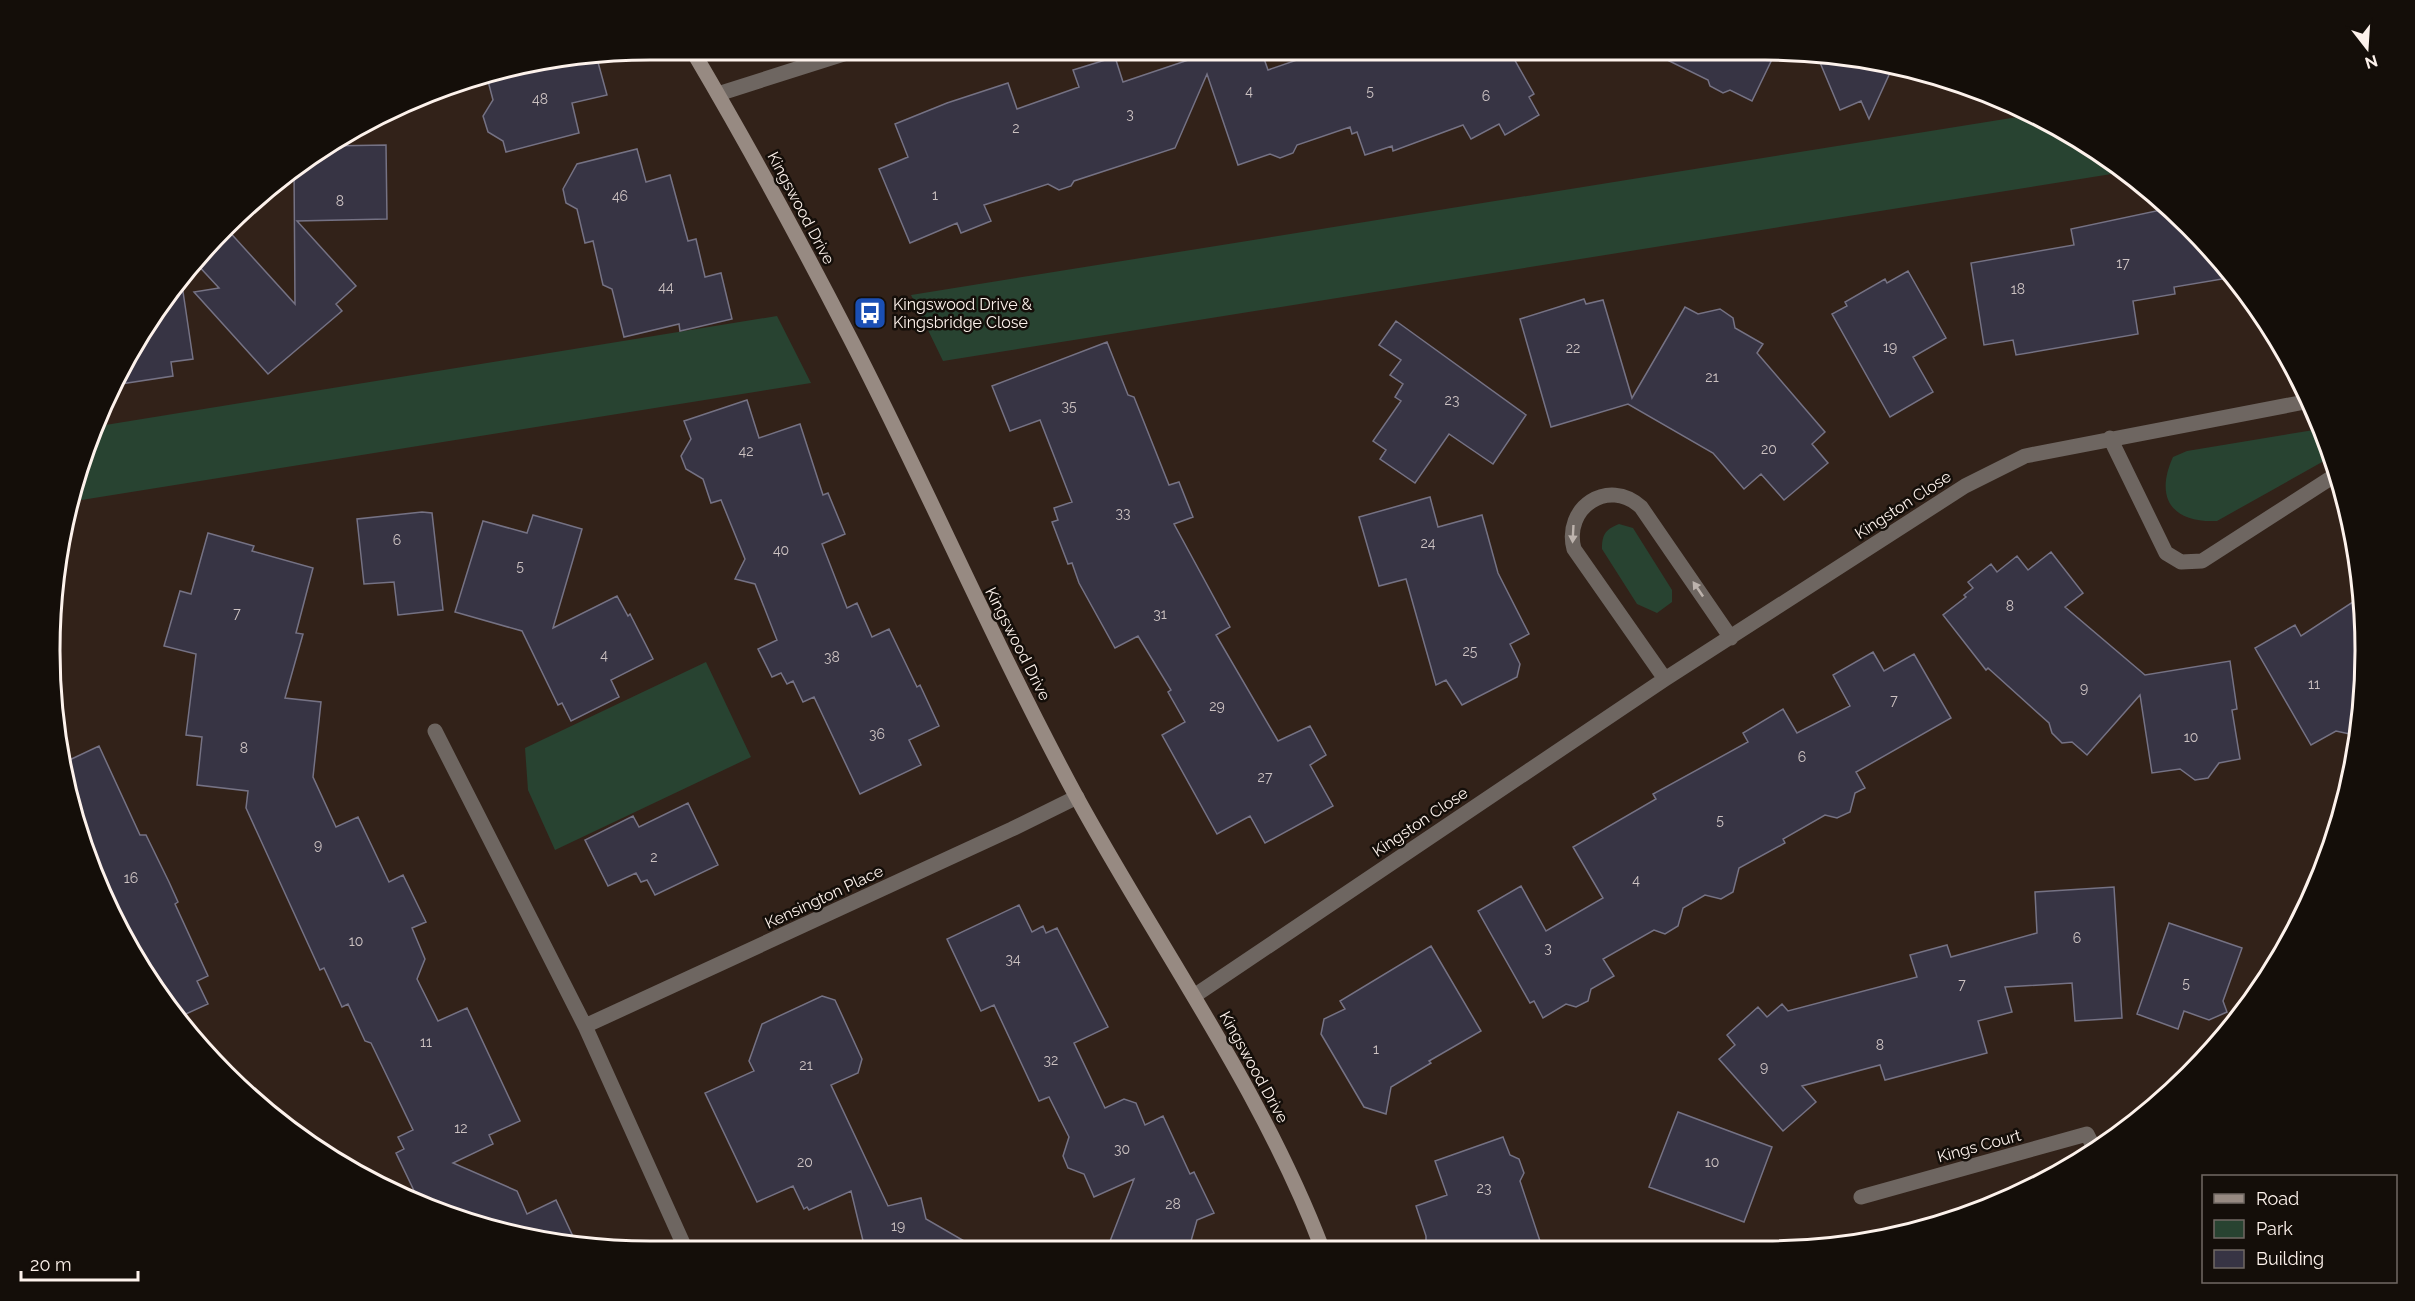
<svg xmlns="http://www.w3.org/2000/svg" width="2415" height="1301" font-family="Raleway,sans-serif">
	<rect width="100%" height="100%" fill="#322219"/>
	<!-- green -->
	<path fill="#284331" d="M2030,115L2065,130L2124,172L943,361L911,295Z
		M777,316L811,383L69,502L93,427Z
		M2320,429L2331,457L2217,521C2173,523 2154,499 2173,457L2187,451Z
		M1619,524L1633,528L1672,590V602L1657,613L1637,604L1602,549C1602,534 1606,529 1619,524Z
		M706,662L751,757L555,850L528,790L525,748Z"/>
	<!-- building -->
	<path fill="#373444" stroke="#757284" stroke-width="1.5" d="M1218,50H1261L1268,70L1326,50H1370L1372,59L1399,50H1509L1534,94L1529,97L1539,115L1505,135L1499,124L1471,139L1463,125L1393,151L1392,146L1365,155L1357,132L1352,134L1350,127L1297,145L1293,153L1280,158L1270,154L1238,165L1207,74L1175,148L1074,181L1071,186L1059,190L1048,184L984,205L991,221L961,233L957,223L910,243L879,169L908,157L895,124L947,103L1008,83L1017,109L1079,87L1073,70L1115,57L1123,82Z
		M1649,51H1776L1752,101L1730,90L1723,93L1710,86L1708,80Z
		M1816,53L1893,66L1869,119L1861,101L1840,110Z
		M596,55L607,95L572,103L579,133L506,152L503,141L488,132L483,116L493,100L488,81L543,67L541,60Z
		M386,145L387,219L297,221L356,286L336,304L342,311L268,374L194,292L219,288L194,261L226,228L295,304L294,168L327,146Z
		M637,149L646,182L670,175L688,241L696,239L705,277L721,273L732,319L680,331L679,324L624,337L612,289L603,285L593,241L585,243L577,209L566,203L563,189L577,164Z
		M2170,208L2234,277L2174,287L2175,294L2133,301L2138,334L2016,355L2013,340L1984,345L1971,263L2074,245L2071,229Z
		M1908,271L1946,338L1913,357L1933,392L1890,417L1832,314L1847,306L1845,302L1885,279L1887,283Z
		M181,278L193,359L171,362L173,376L114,385L151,317Z
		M1584,299L1586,304L1603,300L1632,398L1685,307L1698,314L1720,309L1733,318L1735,328L1763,344L1757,353L1825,432L1812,444L1828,463L1784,500L1761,474L1744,489L1713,453L1628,404L1551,427L1520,319Z
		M1396,321L1526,415L1493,464L1449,434L1415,483L1380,459L1386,450L1373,441L1401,401L1395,397L1403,384L1390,375L1401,360L1379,345Z
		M1107,342L1128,395L1134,397L1169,485L1179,482L1193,517L1174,524L1230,627L1216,635L1278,741L1310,726L1326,755L1310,765L1333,806L1265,843L1250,816L1217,834L1162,735L1185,722L1168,692L1171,690L1138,636L1115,648L1079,583L1072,563L1068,564L1052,522L1058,520L1054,508L1072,502L1040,420L1010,431L992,386Z
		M747,400L759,438L800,424L823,495L828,493L845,534L822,544L847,608L857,603L872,637L889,629L917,687L920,685L939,726L909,740L921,765L860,794L814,697L803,702L793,681L787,684L781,673L772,677L758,649L777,640L755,584L735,579L745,559L721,500L711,503L703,479L686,469L681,456L691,439L684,421Z
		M1430,497L1438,527L1482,515L1498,573L1529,634L1510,644L1520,664L1517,677L1462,705L1446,680L1436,685L1406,579L1379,586L1359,517Z
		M422,512L432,513L443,610L398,615L394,582L364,584L357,519Z
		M533,515L582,529L553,628L617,596L628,616L630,614L653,659L611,680L619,697L571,721L562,703L558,705L522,631L455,612L483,521L527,533Z
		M208,533L254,546L252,551L313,568L296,633L303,634L285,698L321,702L313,777L336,827L358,817L389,882L403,875L426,922L412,928L425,959L417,979L438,1021L467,1008L520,1121L489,1135L493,1144L453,1163L517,1191L527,1214L556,1200L577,1245L495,1231L418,1199L396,1153L404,1149L398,1137L413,1130L371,1043L365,1041L348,1004L342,1007L324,968L320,970L246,808L248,791L197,785L202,737L186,735L196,654L164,646L180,591L191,594Z
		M2051,552L2083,593L2065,607L2145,675L2230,661L2237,709L2232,710L2240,759L2219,763L2208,778L2195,780L2180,769L2152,773L2140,695L2087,755L2072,742L2062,743L2052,733L2049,723L1988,668L1986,670L1943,615L1966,597L1964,595L1973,588L1968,582L1991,564L1997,572L2017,556L2028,570Z
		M2362,596L2364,611L2359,736L2336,731L2311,745L2255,648L2295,625L2301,636Z
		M1873,652L1884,671L1914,654L1951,718L1856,772L1865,788L1855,793L1850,812L1837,818L1825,815L1783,839L1785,843L1739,868L1733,892L1721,899L1705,895L1683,908L1678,926L1665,934L1654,930L1603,959L1614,976L1591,989L1588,1001L1576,1007L1566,1004L1543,1018L1534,1001L1530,1003L1478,911L1521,886L1546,931L1603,898L1573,847L1656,799L1653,794L1748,742L1743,733L1783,709L1797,733L1850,706L1833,675Z
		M99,746L140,835H146L169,882L178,902L175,904L208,976L197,981L208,1004L177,1018L151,984L95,881L70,806L63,763Z
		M688,803L718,865L655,895L647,880L641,882L636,873L608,886L585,840L633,816L639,827Z
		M2114,887L2122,1018L2075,1021L2072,983L2005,987L2012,1012L1978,1021L1987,1053L1885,1080L1880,1065L1802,1086L1816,1102L1783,1131L1719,1059L1735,1045L1727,1035L1758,1007L1767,1017L1782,1004L1788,1011L1917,977L1910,955L1947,945L1951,957L2037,933L2035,892Z
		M1019,905L1032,932L1043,926L1046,933L1057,928L1108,1027L1074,1043L1105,1108L1124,1099L1136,1103L1145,1125L1163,1116L1190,1174L1194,1172L1214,1213L1197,1220L1189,1248L1107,1249L1134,1179L1094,1197L1084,1174L1068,1168L1063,1156L1069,1137L1049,1097L1039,1101L994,1005L981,1011L947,939Z
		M2169,923L2242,948L2223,1001L2227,1012L2209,1020L2184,1011L2178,1029L2137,1014Z
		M1431,946L1481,1031L1429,1061L1431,1063L1391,1087L1386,1114L1364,1107L1321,1034L1324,1019L1345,1009L1340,1001Z
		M822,996L835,1000L862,1059L858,1073L831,1085L888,1206L921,1198L926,1219L978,1249H865L851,1191L809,1210L807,1207L804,1209L793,1186L757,1202L705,1093L754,1071L749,1061L762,1024Z
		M1678,1112L1772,1147L1744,1222L1649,1187Z
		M1503,1137L1510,1155L1519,1159L1524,1173L1520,1181L1542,1247L1426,1248V1236L1416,1206L1447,1195L1435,1161Z"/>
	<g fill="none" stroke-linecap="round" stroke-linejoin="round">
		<!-- street -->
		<path stroke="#6e6661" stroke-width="15" d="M718,94L856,50
			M2110,438L2166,553L2181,562L2202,561L2337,474
			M1665,679L1574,549C1563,508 1608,477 1641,507L1731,638
			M435,731L585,1026L686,1250
			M1194,996L1665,679L1965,486L2025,456L2310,401
			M585,1026L1012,829L1077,797
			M1861,1197L2087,1134L2096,1152"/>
		<!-- secondary -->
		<path stroke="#978a82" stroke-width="15" d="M692,50C747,143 799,239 849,336C927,487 994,644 1075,794C1157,945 1260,1086 1322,1248"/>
	</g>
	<!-- one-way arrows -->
	<defs><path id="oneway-solid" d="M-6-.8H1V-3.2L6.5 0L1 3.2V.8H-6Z" transform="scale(1.5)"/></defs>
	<g fill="#bdb3ad">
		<use href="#oneway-solid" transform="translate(1573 534) rotate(93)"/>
		<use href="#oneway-solid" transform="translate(1698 589) rotate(-124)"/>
	</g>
	<!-- icons -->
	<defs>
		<g id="bus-square" transform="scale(1.725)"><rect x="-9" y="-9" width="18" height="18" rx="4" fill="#1a4fb4" stroke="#140e09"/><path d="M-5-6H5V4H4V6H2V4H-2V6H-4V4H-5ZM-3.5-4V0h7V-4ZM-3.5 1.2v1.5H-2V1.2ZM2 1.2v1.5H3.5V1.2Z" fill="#fff"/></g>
	</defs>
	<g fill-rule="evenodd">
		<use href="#bus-square" x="870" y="313"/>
	</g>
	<g text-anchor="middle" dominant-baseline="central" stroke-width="5" stroke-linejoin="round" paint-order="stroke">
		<!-- number labels -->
		<g font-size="14" fill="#ccc2c2">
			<text x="1249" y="91">4</text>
			<text x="1370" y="91">5</text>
			<text x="1486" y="96">6</text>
			<text x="540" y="99">48</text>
			<text x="1130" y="114">3</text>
			<text x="1016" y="128">2</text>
			<text x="935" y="195">1</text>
			<text x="620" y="196">46</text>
			<text x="340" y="201">8</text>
			<text x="2123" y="263">17</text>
			<text x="666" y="287">44</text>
			<text x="2018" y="289">18</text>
			<text x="1890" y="347">19</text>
			<text x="1573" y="348">22</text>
			<text x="1712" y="377">21</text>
			<text x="1452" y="400">23</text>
			<text x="1069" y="406">35</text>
			<text x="1769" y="449">20</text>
			<text x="746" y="451">42</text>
			<text x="1123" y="513">33</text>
			<text x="397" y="540">6</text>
			<text x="1428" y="543">24</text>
			<text x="781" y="550">40</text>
			<text x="520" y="566">5</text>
			<text x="2010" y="606">8</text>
			<text x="237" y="613">7</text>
			<text x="1160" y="614">31</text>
			<text x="1470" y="651">25</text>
			<text x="604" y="655">4</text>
			<text x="832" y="657">38</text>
			<text x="2314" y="684">11</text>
			<text x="2084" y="688">9</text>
			<text x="1894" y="700">7</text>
			<text x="1217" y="706">29</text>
			<text x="877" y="734">36</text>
			<text x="2191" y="737">10</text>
			<text x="244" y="748">8</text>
			<text x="1802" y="757">6</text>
			<text x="1265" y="777">27</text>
			<text x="1720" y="820">5</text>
			<text x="318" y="845">9</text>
			<text x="654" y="857">2</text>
			<text x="131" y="878">16</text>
			<text x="1636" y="880">4</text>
			<text x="2077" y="938">6</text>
			<text x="356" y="941">10</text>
			<text x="1548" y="948">3</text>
			<text x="1013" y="959">34</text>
			<text x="2186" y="983">5</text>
			<text x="1962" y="984">7</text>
			<text x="426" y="1042">11</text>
			<text x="1880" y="1045">8</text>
			<text x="1376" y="1049">1</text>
			<text x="1051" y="1060">32</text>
			<text x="806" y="1065">21</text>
			<text x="1764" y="1067">9</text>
			<text x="461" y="1128">12</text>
			<text x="1122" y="1149">30</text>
			<text x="805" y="1162">20</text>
			<text x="1712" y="1162">10</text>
			<text x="1484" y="1188">23</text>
			<text x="1173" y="1204">28</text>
			<text x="898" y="1226">19</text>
		</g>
		<!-- street labels -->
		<g font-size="16" fill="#fdf2ec" stroke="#140e09">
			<text transform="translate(801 208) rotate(62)">Kingswood Drive</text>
			<text transform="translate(1903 505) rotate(-33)">Kingston Close</text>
			<text transform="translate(1018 644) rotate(63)">Kingswood Drive</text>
			<text transform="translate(1420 822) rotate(-34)">Kingston Close</text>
			<text transform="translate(824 897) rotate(-25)">Kensington Place</text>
			<text transform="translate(1254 1067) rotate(61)">Kingswood Drive</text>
			<text transform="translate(1979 1146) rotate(-15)">Kings Court</text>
		</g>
		<!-- poi labels -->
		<g font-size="16" fill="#fdf2ec" stroke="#140e09" text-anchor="start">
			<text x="893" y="304">Kingswood Drive &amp;<tspan x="893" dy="18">Kingsbridge Close</tspan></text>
		</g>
	</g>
	<!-- crop -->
	<path d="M0 0H2415V1301H0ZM650 60H1765A590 590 0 0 1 2355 650V651A590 590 0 0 1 1765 1241H650A590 590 0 0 1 60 651V650A590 590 0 0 1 650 60Z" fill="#140e09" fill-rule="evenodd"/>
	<path fill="none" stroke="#fdf2ec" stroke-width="3" d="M650 60H1765A590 590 0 0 1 2355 650V651A590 590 0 0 1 1765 1241H650A590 590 0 0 1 60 651V650A590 590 0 0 1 650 60Z"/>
	<!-- legend -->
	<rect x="2202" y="1175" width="195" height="108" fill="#140e09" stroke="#716964" stroke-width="1.5"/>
	<rect x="2214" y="1194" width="30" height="9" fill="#978a82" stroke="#716964" stroke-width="1.5"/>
	<text x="2256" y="1205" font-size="18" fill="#fdf2ec">Road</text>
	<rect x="2214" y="1220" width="30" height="18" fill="#284331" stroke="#716964" stroke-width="1.5"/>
	<text x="2256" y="1235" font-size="18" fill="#fdf2ec">Park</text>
	<rect x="2214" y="1250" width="30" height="18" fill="#373444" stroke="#716964" stroke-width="1.5"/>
	<text x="2256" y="1265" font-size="18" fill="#fdf2ec">Building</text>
	<!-- north arrow -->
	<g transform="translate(2367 48) rotate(163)" stroke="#140e09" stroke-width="4.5" paint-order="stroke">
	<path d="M0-4.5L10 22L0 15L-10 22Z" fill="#fdf2ec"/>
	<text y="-9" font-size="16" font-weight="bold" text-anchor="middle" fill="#fdf2ec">N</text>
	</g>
	<!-- scale -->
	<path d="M21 1271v9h117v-9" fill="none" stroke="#fdf2ec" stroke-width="3"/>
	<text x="30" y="1271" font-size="18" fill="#fdf2ec" stroke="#140e09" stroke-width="4.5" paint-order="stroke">20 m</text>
</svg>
